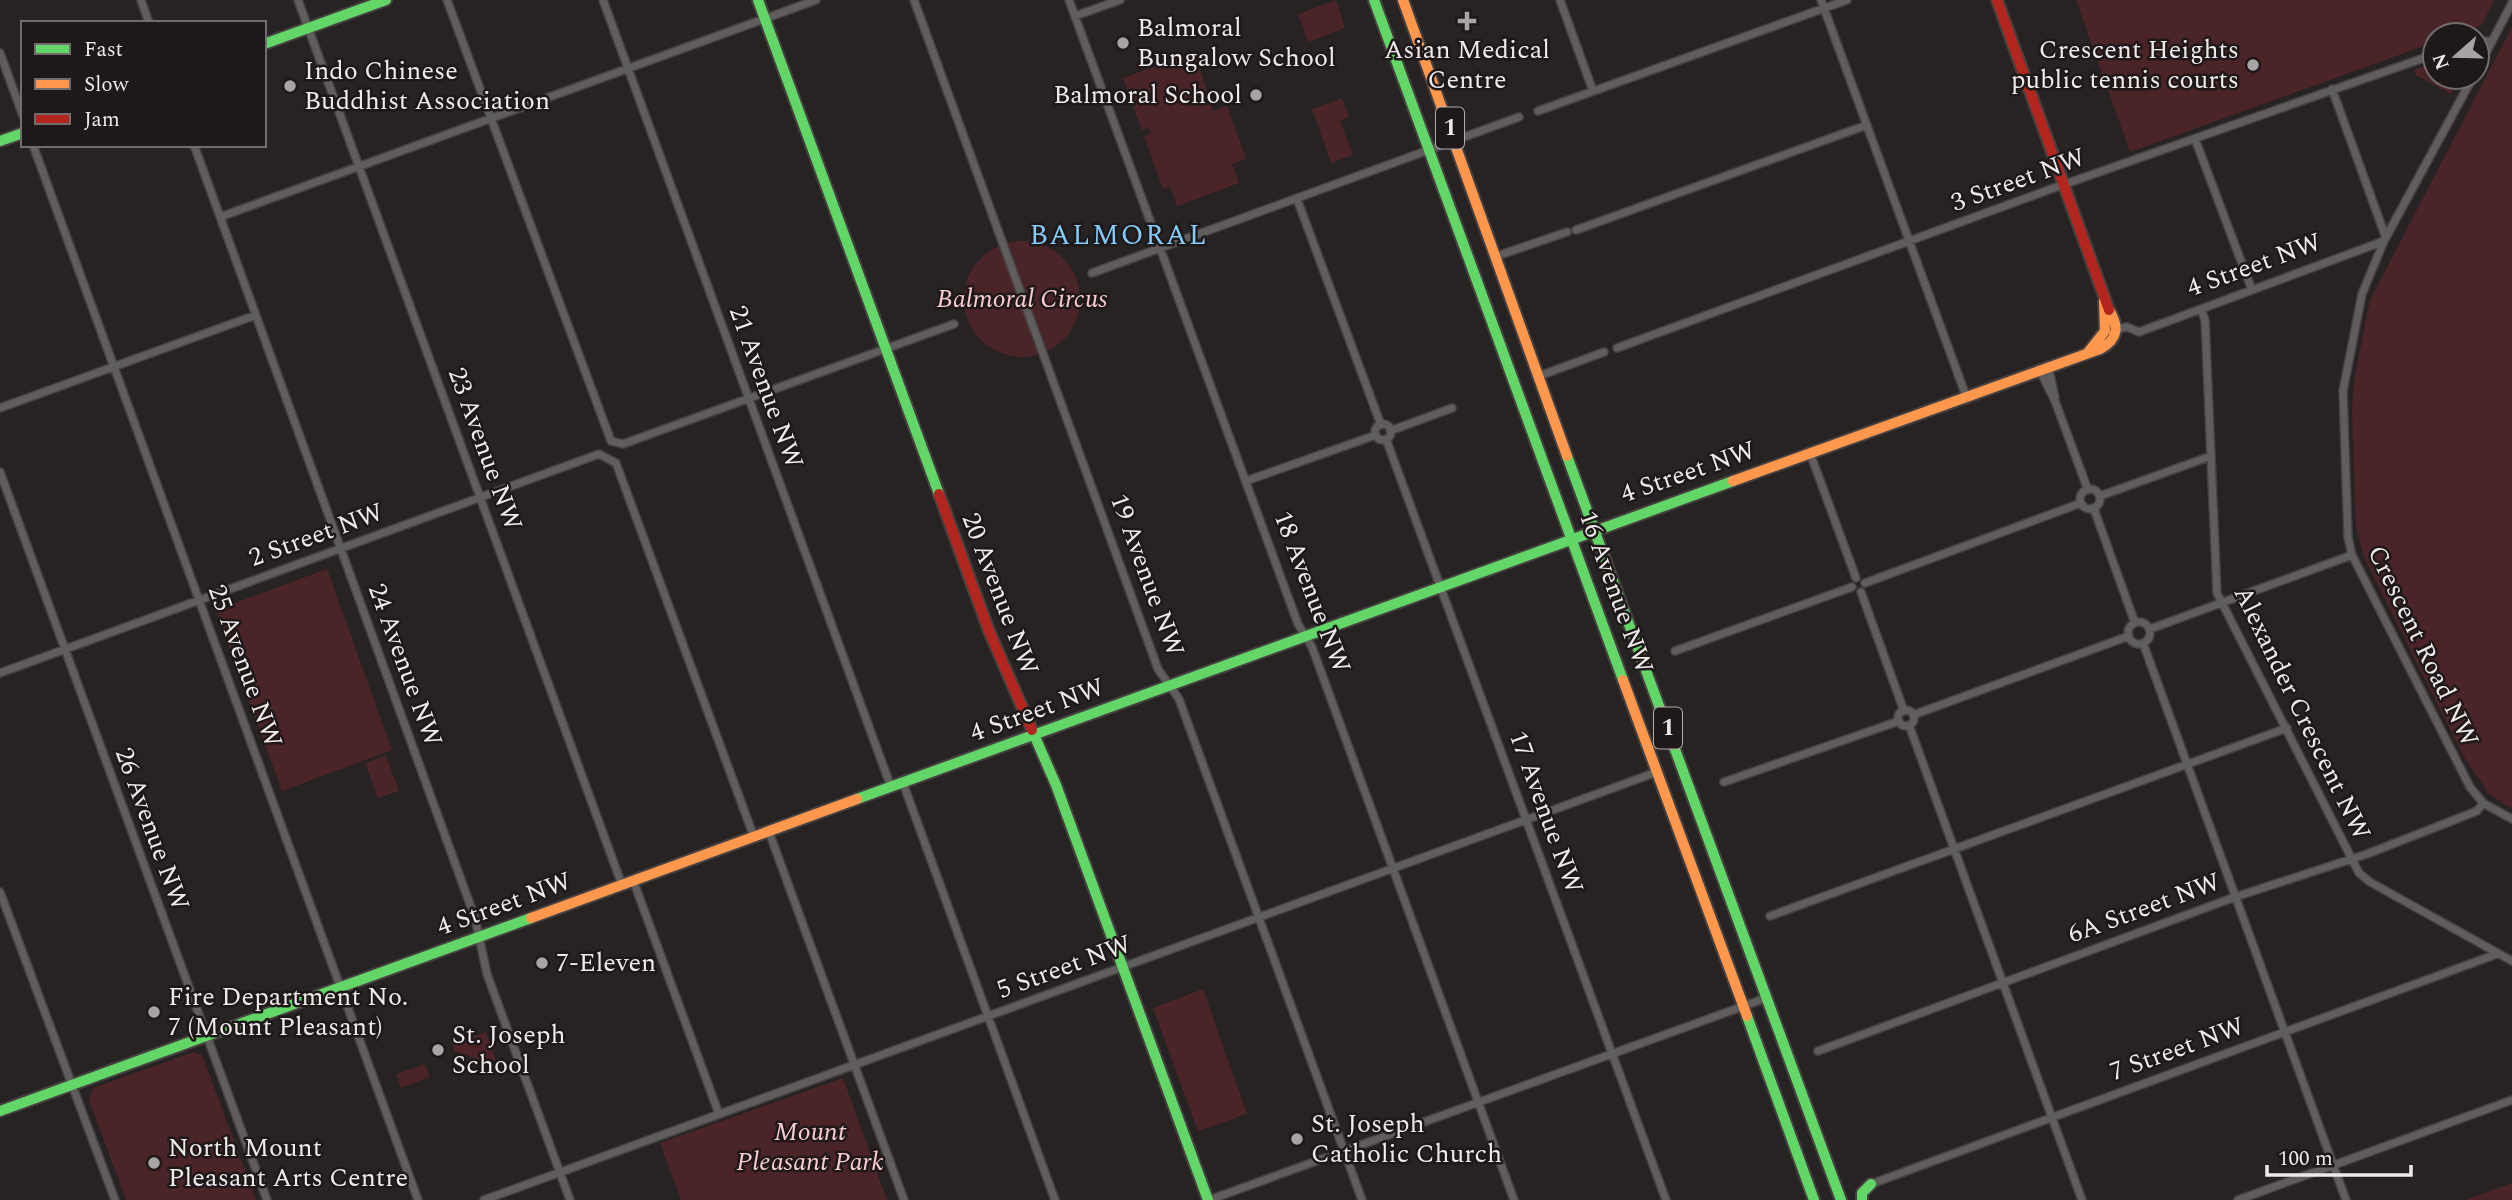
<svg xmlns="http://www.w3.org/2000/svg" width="2512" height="1200" font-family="Spectral,serif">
	<rect width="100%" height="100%" fill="#272323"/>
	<!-- green -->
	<path fill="#4b2428" d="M1336,0L1345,28L1308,42L1298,14Z
		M2076,0H2494L2482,25L2455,35H2435V42L2130,152Z
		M2512,27V809L2489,794L2464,757L2364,557L2356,527L2352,408L2355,375L2370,300Z
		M1195,52L1213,111L1227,106L1246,159L1232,164L1239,183L1177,206L1170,186L1163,189L1144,136L1151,133L1149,128L1142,130L1123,78Z
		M2435,62V77H2460L2451,94L2416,75L2414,70Z
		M1342,98L1349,117L1340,121L1353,155L1331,163L1312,109Z
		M964 299a58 58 0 1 1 116 0a58 58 0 1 1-116 0Z
		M327,569L392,750L282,791L216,610Z
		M386,756L399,791L378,798L365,763Z
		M1203,989L1247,1114L1198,1131L1153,1008Z
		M486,1032L496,1060L489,1063L454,1051L452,1044Z
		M194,1052L202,1055L256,1200H126L89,1100L93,1088Z
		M425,1064L430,1077L401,1088L396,1074Z
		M843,1078L887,1200H681L660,1143Z
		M2512,1183V1200H2465Z"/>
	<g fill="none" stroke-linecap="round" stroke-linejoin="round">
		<!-- street casing -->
		<g stroke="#454041" stroke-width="10">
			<path id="street" d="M141,0L149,23
				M298,0L622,885
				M447,0L611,441L623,444L954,324
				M603,0L891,787
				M914,0L1158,669L1179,699L1362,1200
				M1069,0L1298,624L1312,647L1514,1200
				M1560,0L1593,91
				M1821,0L1966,396
				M1075,16L1120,0
				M2477,40L2491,42
				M0,53L23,116
				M2477,70L2512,3
				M2473,77L2384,241L2362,294L2343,391L2348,537L2352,555L2470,787L2483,803L2512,819
				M2332,89L2386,238
				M1538,111L1847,0
				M2195,139L2252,290
				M33,145L418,1200
				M194,145L475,918L487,974L570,1200
				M1297,199L1381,425
				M220,217L816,0
				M1576,230L1867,125
				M1494,257L1567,232
				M1092,273L1519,117
				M2201,309L2205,320L2217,593L2359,873L2370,882L2512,961
				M2117,329L2127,327L2139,332L2384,241
				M1617,348L2051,189L2435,54
				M2048,366L2055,397
				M2039,369L2055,401L2088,490
				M1539,376L1604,352
				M0,408L256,315
				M1375 432a8 8 0 1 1 16 0a8 8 0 1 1-16 0Z
				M1390,431L1452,408
				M1386,439L1666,1200
				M1810,453L1856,578
				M0,472L267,1200
				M1246,481L1376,435
				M2080 499a10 10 0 1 1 20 0a10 10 0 1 1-20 0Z
				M2100,496L2211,456
				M2094,509L2135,623
				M1865,583L2081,503
				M1861,592L1904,711
				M2128 633a11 11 0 1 1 22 0a11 11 0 1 1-22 0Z
				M2150,629L2352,555
				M2143,643L2346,1200
				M1675,651L1852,587
				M0,673L599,454L616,463L754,837
				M1898 718a8 8 0 1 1 16 0a8 8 0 1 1-16 0Z
				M1913,715L2129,636
				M1909,725L2082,1200
				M1724,782L1899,721
				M903,783L1055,1200
				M769,832L904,1200
				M633,880L719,1114
				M0,892L115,1200
				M1770,916L2287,728
				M1818,1051L2235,897L2367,854L2477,811L2483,803
				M1871,1184L2497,954
				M484,1200L1657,772
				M1209,1200L1766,998
				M2238,1200L2512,1100"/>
		</g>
		<!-- fast casing -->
		<g stroke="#454041" stroke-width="14">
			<path id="fast" d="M758,0L939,494
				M1374,0L1623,680
				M264,44L386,0
				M0,141L23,133
				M1567,456L1841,1200
				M1032,730L1056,785L1208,1200
				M857,799L1733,481
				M1747,1016L1814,1200
				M0,1111L531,918
				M1862,1200V1193L1871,1184"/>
		</g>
		<!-- slow casing -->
		<g stroke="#454041" stroke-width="14">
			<path id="slow" d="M1403,0L1567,456
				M2089,351L2105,331L2104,301
				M1733,481L2100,349C2119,339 2119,326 2109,310
				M1623,680L1747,1016
				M531,918L857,799"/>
		</g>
		<!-- jam casing -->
		<g stroke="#454041" stroke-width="14">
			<path id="jam" d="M1997,0L2109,310
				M939,494L989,631L1032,730"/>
		</g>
		<!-- street -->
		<use href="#street" stroke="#605d5d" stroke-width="7"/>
		<!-- fast -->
		<use href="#fast" stroke="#63d668" stroke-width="10"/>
		<!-- slow -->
		<use href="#slow" stroke="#ff974d" stroke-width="10"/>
		<!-- jam -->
		<use href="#jam" stroke="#b3261e" stroke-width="10"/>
	</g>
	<!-- markers -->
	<g fill="#a9a4a4" stroke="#1f1818" stroke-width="2.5">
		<path d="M1463.5 10.5h7v7h7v7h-7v7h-7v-7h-7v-7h7z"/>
		<circle cx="1123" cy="43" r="7"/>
		<circle cx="2253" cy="65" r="7"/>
		<circle cx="290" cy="86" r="7"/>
		<circle cx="1256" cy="95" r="7"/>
		<circle cx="542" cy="963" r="7"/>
		<circle cx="154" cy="1012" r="7"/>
		<circle cx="438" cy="1050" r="7"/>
		<circle cx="1297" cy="1139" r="7"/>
		<circle cx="154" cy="1163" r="7"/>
	</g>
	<g text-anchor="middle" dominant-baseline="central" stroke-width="5" stroke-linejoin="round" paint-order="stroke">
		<!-- shield labels -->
		<g fill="#1f1818" stroke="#b1abab" stroke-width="2">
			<rect x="1436" y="107.5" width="28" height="41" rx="5"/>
			<rect x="1654" y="707.5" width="28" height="41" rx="5"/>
		</g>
		<g font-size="24" font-weight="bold" fill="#efeaea">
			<text x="1450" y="128">1</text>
			<text x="1668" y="728">1</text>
		</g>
		<!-- poi labels -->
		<g font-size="26" fill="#efeaea" stroke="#1f1818" text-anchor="start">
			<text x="1137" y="28">Balmoral<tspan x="1137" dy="30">Bungalow School</tspan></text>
			<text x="1467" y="50" text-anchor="middle">Asian Medical<tspan x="1467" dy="30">Centre</tspan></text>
			<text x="2239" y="50" text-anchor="end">Crescent Heights<tspan x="2239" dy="30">public tennis courts</tspan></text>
			<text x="304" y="71">Indo Chinese<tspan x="304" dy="30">Buddhist Association</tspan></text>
			<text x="1242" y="95" text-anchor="end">Balmoral School</text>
			<text x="556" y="963">7-Eleven</text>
			<text x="168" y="997">Fire Department No.<tspan x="168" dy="30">7 (Mount Pleasant)</tspan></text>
			<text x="452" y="1035">St. Joseph<tspan x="452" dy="30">School</tspan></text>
			<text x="1311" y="1124">St. Joseph<tspan x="1311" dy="30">Catholic Church</tspan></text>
			<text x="168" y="1148">North Mount<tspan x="168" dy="30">Pleasant Arts Centre</tspan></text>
		</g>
		<!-- street labels -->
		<g font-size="26" fill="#efeaea" stroke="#1f1818">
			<text transform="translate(2018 180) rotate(-20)">3 Street NW</text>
			<text transform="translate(2254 265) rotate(-20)">4 Street NW</text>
			<text transform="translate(766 387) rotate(70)">21 Avenue NW</text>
			<text transform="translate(485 449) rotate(70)">23 Avenue NW</text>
			<text transform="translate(1688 472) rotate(-19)">4 Street NW</text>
			<text transform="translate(316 535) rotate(-20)">2 Street NW</text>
			<text transform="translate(1147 575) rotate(70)">19 Avenue NW</text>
			<text transform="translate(1312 592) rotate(69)">18 Avenue NW</text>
			<text transform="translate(1616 592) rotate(70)">16 Avenue NW</text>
			<text transform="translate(1000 594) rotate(69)">20 Avenue NW</text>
			<text transform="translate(2423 646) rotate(64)">Crescent Road NW</text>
			<text transform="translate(405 665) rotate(70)">24 Avenue NW</text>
			<text transform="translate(245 666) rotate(70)">25 Avenue NW</text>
			<text transform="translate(1037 710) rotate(-20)">4 Street NW</text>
			<text transform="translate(2302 713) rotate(64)">Alexander Crescent NW</text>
			<text transform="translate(1546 812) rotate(70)">17 Avenue NW</text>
			<text transform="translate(152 829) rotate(70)">26 Avenue NW</text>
			<text transform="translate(504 904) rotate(-20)">4 Street NW</text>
			<text transform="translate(2144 908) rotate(-20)">6A Street NW</text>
			<text transform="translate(1064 967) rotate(-20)">5 Street NW</text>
			<text transform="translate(2177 1049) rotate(-20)">7 Street NW</text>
		</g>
		<!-- park labels -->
		<g font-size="26" font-style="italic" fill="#f9cdcf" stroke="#1f1818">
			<text x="1022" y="299">Balmoral Circus</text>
			<text x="810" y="1132">Mount<tspan x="810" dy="30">Pleasant Park</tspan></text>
		</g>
		<!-- neighbourhood labels -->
		<g font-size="28" letter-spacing="2" fill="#83cbfc" stroke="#1f1818">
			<text x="1119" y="235">BALMORAL</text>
		</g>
	</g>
	<!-- legend -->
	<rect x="21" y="21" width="245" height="126" fill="#1f1818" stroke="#726c6c" stroke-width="2"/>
	<rect x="35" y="44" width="35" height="10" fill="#63d668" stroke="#726c6c" stroke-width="2"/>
	<text x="84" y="56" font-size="21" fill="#efeaea">Fast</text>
	<rect x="35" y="79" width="35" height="10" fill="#ff974d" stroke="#726c6c" stroke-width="2"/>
	<text x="84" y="91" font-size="21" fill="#efeaea">Slow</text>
	<rect x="35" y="114" width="35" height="10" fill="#b3261e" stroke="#726c6c" stroke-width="2"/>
	<text x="84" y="126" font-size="21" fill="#efeaea">Jam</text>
	<!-- north arrow -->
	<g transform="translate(2456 56) rotate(250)"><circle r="33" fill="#1f1818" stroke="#726c6c" stroke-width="2"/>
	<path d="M0-5L12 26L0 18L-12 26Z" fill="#a9a4a4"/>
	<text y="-10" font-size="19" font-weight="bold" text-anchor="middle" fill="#efeaea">N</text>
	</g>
	<!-- scale -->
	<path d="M2267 1165v10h144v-10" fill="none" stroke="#efeaea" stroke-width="3.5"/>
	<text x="2278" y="1165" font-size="21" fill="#efeaea" stroke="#1f1818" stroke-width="5" paint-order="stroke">100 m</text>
</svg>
